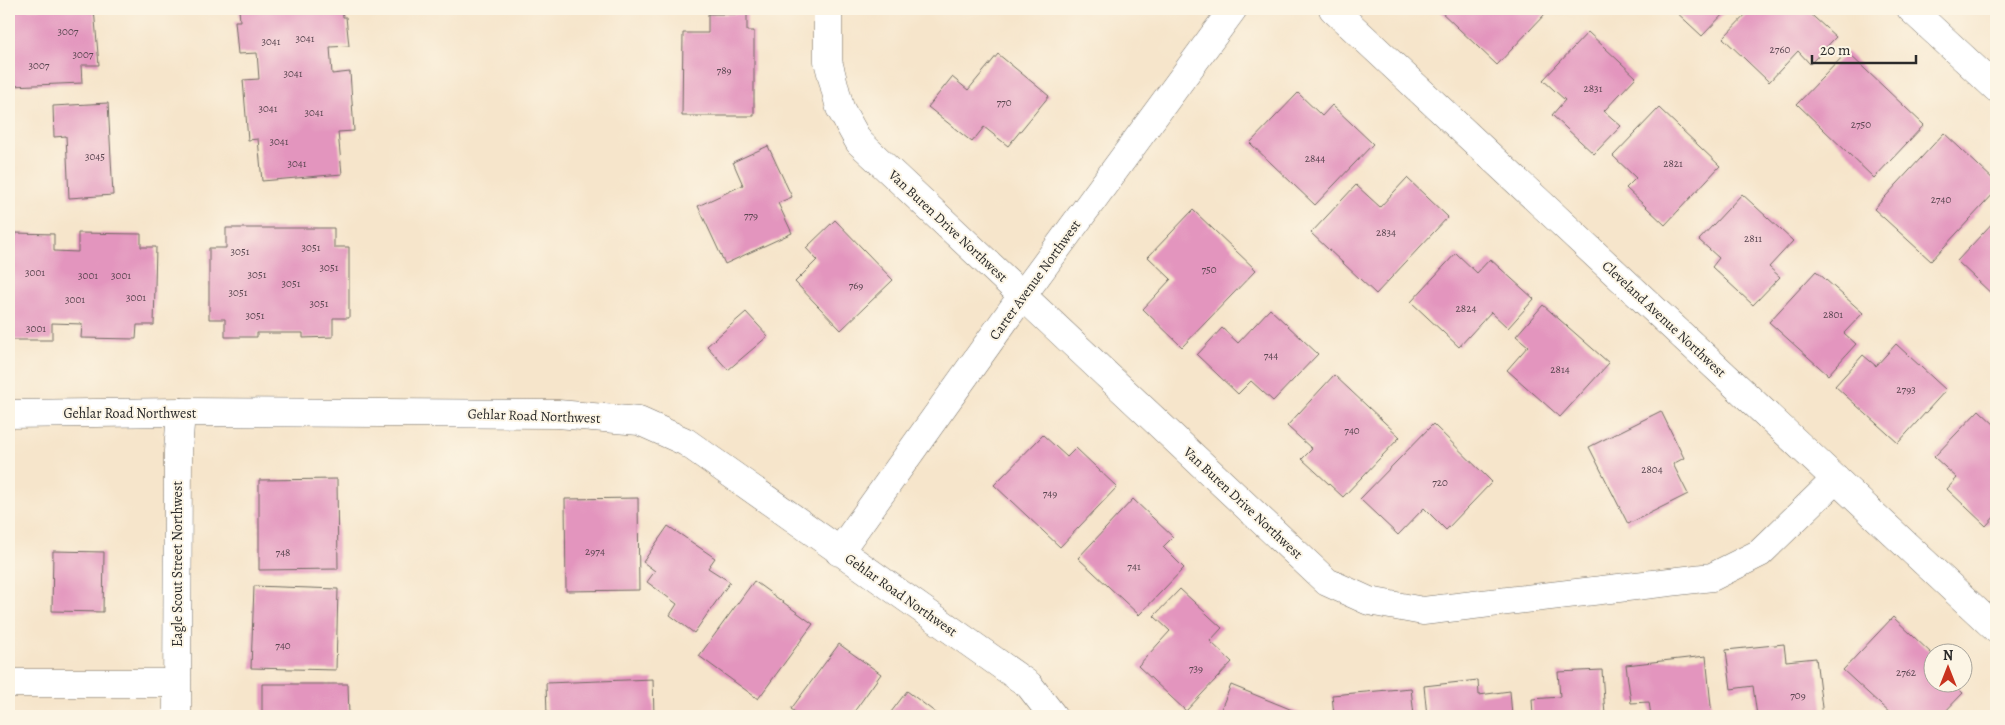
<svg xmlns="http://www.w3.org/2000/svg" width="2005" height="725" font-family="Alegreya,serif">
	<rect width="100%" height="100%" fill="#fcf5e5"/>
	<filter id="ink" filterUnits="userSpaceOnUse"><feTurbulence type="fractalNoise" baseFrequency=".02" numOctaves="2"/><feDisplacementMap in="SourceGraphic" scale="10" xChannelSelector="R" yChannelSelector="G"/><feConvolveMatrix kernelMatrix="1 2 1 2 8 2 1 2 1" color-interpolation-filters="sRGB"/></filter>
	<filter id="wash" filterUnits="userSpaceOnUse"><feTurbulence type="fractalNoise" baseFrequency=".0096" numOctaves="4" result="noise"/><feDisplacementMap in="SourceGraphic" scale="20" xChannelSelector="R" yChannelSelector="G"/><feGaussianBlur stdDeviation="1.12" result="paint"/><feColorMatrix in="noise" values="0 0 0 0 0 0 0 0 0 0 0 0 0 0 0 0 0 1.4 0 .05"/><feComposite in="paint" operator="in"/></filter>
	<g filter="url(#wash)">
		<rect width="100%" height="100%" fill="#f6e5cb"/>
		<g id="blocks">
			<!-- building -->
			<path fill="#e395be" d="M9,9H94L99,65H81L82,83L11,86L9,72Z
				M239,9H342L343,17H346L349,46L330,47L332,74L350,72L354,131L338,132L342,174L262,181L258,139L248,140L243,80L259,79L257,53L238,54L235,21H240Z
				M1438,9H1540L1545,14L1497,65Z
				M1673,9H1728L1702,36Z
				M1751,9H1778L1781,12L1784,9H1805L1836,37L1810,64L1798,51L1769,82L1723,38Z
				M708,14H747V31H754V116H682L683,33H708Z
				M1588,32L1636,77L1604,111L1621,126L1594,154L1552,115L1565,100L1543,80Z
				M1847,52L1924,125L1874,178L1797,104Z
				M998,54L1049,96L1008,146L984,127L972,142L928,107L952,77L968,90Z
				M1298,93L1322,116L1332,105L1373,144L1315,205L1250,143Z
				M108,103L113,195L69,198L66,136L54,137L53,106Z
				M1659,108L1720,166L1665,225L1626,188L1636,178L1613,156Z
				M1944,133L1996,182V191L1931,261L1874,209Z
				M768,146L792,197L778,203L792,233L725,264L698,206L743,185L733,162Z
				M1407,178L1448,217L1376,294L1311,233L1356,185L1380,207Z
				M1742,194L1793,241L1769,267L1780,277L1753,305L1712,267L1719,258L1699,240Z
				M1193,210L1256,270L1182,347L1143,309L1171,279L1148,257Z
				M1996,219V298L1957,261Z
				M835,220L893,280L841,330L795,282L817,260L806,248Z
				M226,228H334V247H349V318H333V337L303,338V333H257V337H225V319H209V248H226Z
				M15,233L54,234V251L78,252V233L141,234V247H156L154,325H137L136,339L81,338L82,324L52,323V340H9V235L15,236Z
				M1456,253L1477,273L1490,259L1534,299L1508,328L1491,312L1459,347L1411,302Z
				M1816,271L1863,313L1844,333L1856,344L1828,375L1769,322Z
				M1543,305L1609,363L1560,417L1507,370L1528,346L1516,336Z
				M1270,309L1318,354L1273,401L1251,381L1238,394L1197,355L1222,328L1238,343Z
				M746,312L768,336L728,370L707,346Z
				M1896,344L1946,390L1898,443L1835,386L1863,355L1876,366Z
				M1334,375L1400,437L1343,497L1302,459L1312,449L1287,426Z
				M1979,410L1996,426V515L1986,526L1947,489L1957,478L1934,457Z
				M1661,411L1684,458L1673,464L1688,494L1628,524L1589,447Z
				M1433,424L1492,482L1446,530L1424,508L1398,535L1360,499Z
				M1043,435L1067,457L1076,448L1117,487L1060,547L994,485Z
				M337,479L338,569L259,570V480Z
				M638,498L639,590L566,591L565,499Z
				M1133,499L1173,537L1163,547L1184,568L1139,615L1078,558Z
				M668,526L715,558L708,568L730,582L694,633L670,615L677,604L647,582L655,571L643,562Z
				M53,551L104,552L103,612L52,611Z
				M754,581L813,624L758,699L699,656Z
				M254,586L338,589L336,670L251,668Z
				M1180,589L1222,628L1210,641L1232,662L1186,711L1138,666L1170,631L1154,616Z
				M1893,617L1932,654V682H1951L1963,693L1941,716H1893L1843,670Z
				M839,644L881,674L851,716L827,714L826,716H801L791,709Z
				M1784,644L1786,661L1816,658L1823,716H1757L1753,686L1731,689L1726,650Z
				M1706,656L1712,716H1651L1649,702L1631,703L1626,665Z
				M1602,670L1605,716H1533L1532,699L1560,697L1558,672Z
				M653,679L654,716H547L546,683Z
				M1478,680L1479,695L1510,691L1512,716H1427L1424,686Z
				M262,684H348L349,716H262Z
				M1231,685L1307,716H1218Z
				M1411,688L1414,716H1334L1332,695Z
				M907,691L940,716H888Z"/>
		</g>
	</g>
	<g filter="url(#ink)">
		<use href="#blocks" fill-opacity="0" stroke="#726c63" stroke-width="1"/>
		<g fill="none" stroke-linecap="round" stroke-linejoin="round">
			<!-- minor casing -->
			<g stroke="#726c63" stroke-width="29">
				<path id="minor" d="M828,9V61L840,108L859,142L1327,582L1369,601L1423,611L1712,577L1760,553L1836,479
					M1333,9L1996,629
					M1911,9L1996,88
					M9,414L181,412L558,414L639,421L686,442L1029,685L1053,716
					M839,552L1022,296L1233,9
					M9,683H177
					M177,716L178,451L181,412"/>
			</g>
			<!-- minor -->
			<use href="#minor" stroke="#fff" stroke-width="28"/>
		</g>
	</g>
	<g text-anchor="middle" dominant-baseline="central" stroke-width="4" stroke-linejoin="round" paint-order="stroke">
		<!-- number labels -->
		<g font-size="11" fill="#594650">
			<text x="68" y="31">3007</text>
			<text x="305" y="38">3041</text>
			<text x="271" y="41">3041</text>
			<text x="1780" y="49">2760</text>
			<text x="83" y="54">3007</text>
			<text x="39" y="65">3007</text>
			<text x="724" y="70">789</text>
			<text x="293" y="73">3041</text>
			<text x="1593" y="88">2831</text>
			<text x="1004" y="102">770</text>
			<text x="268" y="108">3041</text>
			<text x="314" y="112">3041</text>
			<text x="1861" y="124">2750</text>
			<text x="279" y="141">3041</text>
			<text x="95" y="156">3045</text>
			<text x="1315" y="158">2844</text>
			<text x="297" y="163">3041</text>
			<text x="1673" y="163">2821</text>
			<text x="1941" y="199">2740</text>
			<text x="751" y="215">779</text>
			<text x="1386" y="232">2834</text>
			<text x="1753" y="238">2811</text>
			<text x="311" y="247">3051</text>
			<text x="240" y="251">3051</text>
			<text x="329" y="267">3051</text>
			<text x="1209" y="269">750</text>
			<text x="35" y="272">3001</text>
			<text x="257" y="274">3051</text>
			<text x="88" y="275">3001</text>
			<text x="121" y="275">3001</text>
			<text x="291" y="283">3051</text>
			<text x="856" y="285">769</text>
			<text x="238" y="292">3051</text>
			<text x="136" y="297">3001</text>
			<text x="75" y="299">3001</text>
			<text x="319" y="303">3051</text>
			<text x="1466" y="308">2824</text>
			<text x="1833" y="314">2801</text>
			<text x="255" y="315">3051</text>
			<text x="36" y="328">3001</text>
			<text x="1271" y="355">744</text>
			<text x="1560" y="369">2814</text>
			<text x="1906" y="389">2793</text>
			<text x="1352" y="430">740</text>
			<text x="1652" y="469">2804</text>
			<text x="1440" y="482">720</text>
			<text x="1050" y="493">749</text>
			<text x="595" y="551">2974</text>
			<text x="283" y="552">748</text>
			<text x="1134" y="566">741</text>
			<text x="283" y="645">740</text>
			<text x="1196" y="668">739</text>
			<text x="1906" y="672">2762</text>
			<text x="1798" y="695">709</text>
		</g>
		<!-- street labels -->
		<g font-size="14" fill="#2b2b2b" stroke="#fcf5e5">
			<text transform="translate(948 226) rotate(43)">Van Buren Drive Northwest</text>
			<text transform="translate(1035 280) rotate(-54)">Carter Avenue Northwest</text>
			<text transform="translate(1664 319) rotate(43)">Cleveland Avenue Northwest</text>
			<text x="130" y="413">Gehlar Road Northwest</text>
			<text transform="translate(534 416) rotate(2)">Gehlar Road Northwest</text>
			<text transform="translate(1243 503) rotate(43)">Van Buren Drive Northwest</text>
			<text transform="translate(177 564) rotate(-90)">Eagle Scout Street Northwest</text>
			<text transform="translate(901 595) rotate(35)">Gehlar Road Northwest</text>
		</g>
	</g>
	<!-- margin -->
	<rect width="2005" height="725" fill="none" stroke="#fcf5e5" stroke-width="30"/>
	<!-- north arrow -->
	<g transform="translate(1948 668)"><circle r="24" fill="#fcf5e5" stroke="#a8a49b"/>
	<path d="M0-4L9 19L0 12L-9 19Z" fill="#c8321e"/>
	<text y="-8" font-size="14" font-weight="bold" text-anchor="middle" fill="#2b2b2b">N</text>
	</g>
	<!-- scale -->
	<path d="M1812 55v8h104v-8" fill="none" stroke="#2b2b2b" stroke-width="2.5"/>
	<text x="1820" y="55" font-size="15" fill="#2b2b2b" stroke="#fcf5e5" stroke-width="4" paint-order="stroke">20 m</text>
</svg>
